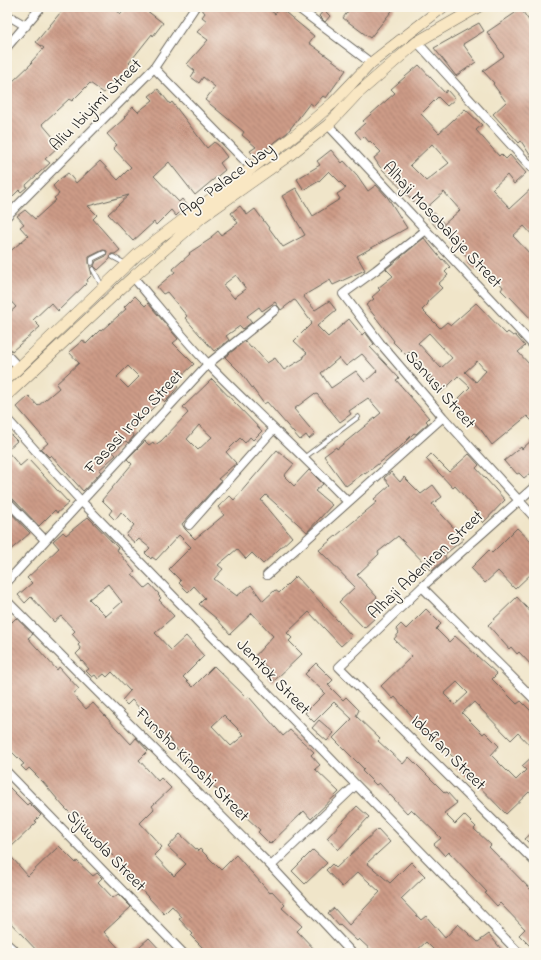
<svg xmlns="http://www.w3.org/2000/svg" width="541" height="960" font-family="'Indie Flower',sans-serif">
	<defs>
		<pattern id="building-back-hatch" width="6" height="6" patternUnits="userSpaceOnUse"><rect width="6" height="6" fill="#cd9b87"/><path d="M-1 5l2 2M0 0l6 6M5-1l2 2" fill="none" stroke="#a67e6e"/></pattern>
	</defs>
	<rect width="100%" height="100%" fill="#fbf7ec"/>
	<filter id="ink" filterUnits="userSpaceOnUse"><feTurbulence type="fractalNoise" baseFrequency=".025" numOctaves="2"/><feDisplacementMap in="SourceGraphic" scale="8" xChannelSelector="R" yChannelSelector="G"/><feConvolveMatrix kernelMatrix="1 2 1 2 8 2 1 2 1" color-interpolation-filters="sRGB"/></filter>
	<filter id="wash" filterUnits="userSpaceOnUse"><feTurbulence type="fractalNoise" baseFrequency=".012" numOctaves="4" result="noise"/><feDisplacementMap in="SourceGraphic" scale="16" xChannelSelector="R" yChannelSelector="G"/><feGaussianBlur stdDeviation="0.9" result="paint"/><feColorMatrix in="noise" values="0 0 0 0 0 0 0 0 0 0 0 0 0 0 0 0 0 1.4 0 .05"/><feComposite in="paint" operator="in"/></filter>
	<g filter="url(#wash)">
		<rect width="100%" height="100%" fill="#f0e5c9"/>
		<g id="blocks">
			<!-- building -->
			<path fill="url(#building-back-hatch)" fill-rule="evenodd" d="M65,7H112L121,14L127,7H142L163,23L153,36L152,34L129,63L131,65L119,80L116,77L104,93L90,83L72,101L69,99L42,124L60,145L45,159L50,163L26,185L27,187L21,192L19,190L13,196L7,189V79L11,83L32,63L31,62L44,48L36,42Z
				M200,7H266L275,14L280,8L314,36L309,43L346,70L326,98L323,96L314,106L310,103L287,133L255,157L250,151L256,147L242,135L244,132L205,100L215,87L203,77L199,83L191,77L195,71L187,64L208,40L197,32L207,21L202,17L205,13Z
				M351,7H395L370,38L343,18Z
				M521,9L534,28V161L521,141L519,143L493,114L506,102L493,84L494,83L483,71L504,56L487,32Z
				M324,10L330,16L325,22L319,16Z
				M479,23L484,31L463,44L476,62L456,76L434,48Z
				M419,65L445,93L447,90L455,99L447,106L438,97L421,114L439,133L465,109L482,125L476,130L499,156L501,154L506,159L510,155L526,173L514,184L507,175L492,189L510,208L534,186V237L524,226L513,236L534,258V322L509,296L508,297L501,290L503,287L482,263L475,270L468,262L470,260L454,242L457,240L443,225L460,210L444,192L423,211L380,167L374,158L381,152L370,141L369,142L364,136L361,139L355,132L365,123L363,121L395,93L391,89ZM432,144L449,163L426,181L410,165Z
				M158,89L170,104L172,102L207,148L214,142L218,145L227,157L220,163L225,170L195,195L169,162L154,176L179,202L182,199L187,205L176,216L171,210L156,225L154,222L133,241L108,214L129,195L88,206L97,215L93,219L120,250L115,254H111L110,259L98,270L94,266L96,261L106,256L107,251L103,250L89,257V263L92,275L87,280L88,282L58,311L51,303L33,320L40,327L12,351L7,345V315L16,307L7,297V254L28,236L20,227L24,224L17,216L25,210L35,219L56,200L54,198L59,194L53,186L60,179L68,173L76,183L100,161L118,180L131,167L113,148L117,145L107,134L125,118L124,117L133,107L138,112L153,100L149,96Z
				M331,150L342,163L344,161L357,175L368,191L376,185L388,198L407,228L357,256L365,270L333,285L330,280L303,296L315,310L329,301L336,310L317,326L328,337L349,319L362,335L365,332L374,344L370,347L399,378L396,380L429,418L426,421L428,423L416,434L414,433L400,447L365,474L364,473L346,486L324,456L336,447L337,449L381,413L368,398L349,411L351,414L340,422L317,394L315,395L314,394L294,409L315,434L309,439L306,435L300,440L267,402L264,404L242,374L225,357L245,341L251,348L253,347L267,363L275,358L284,370L304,358L303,356L307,353L294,341L312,323L296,301L294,300L281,310L275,302L262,311L259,307L247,316L252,322L243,329L240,326L226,336L229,340L214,351L185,318L187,316L167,292L163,294L157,287L175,272L173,269L190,254L189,253L212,238L211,237L218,231L221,235L238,223L231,213L240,206L247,215L255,209L283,247L305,235L282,196L296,188L313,216L340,199L337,194L346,188L329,171L319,181L304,190L297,179L320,165L317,161ZM236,275L246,289L234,298L223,285ZM362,354L377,371L365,382L356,371L331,388L321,373L339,358L346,366Z
				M434,213L443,223L437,228L428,218Z
				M424,238L442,260L443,259L450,267L445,272L448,275L438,284L442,288L427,302L428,304L422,310L440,328L447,322L451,325L476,303L506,334L508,332L513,336L515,335L525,346L518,352L530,365L534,361V423L527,416L492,445L481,430L455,402L470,387L458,376L441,393L429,380L432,377L409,352L406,355L393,342L394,341L366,305L374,299L372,297L380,290L378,288L393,276L386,269ZM429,333L452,358L441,368L418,343ZM477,361L486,371L476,382L465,372Z
				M135,296L145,306L148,303L178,339L173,343L194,364L174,383L178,387L169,398L165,402L162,399L130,431L134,436L128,443L126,441L113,452L116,455L99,470L101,472L83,491L51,455L49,457L41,449L48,443L17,407L29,396L38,406L59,388L56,384L79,363L69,352L83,340L86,344L100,330L101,331L126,309L124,307ZM128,366L139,377L128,388L117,377Z
				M212,379L262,431L253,440L250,437L245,443L240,438L226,452L236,463L218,479L221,481L182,524L185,529L195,539L224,515L218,507L230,496L234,500L277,450L294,464L284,476L294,486L309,470L323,484L315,491L332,505L307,532L266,495L261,500L292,537L263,564L252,553L246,559L237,549L218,565L223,569L214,579L237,596L251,585L263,601L275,590L279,593L296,576L352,636L341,646L309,612L287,633L292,638L289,641L302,654L273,682L266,674L270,670L255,656L273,636L252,613L230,634L217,619L199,604L205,598L194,586L188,592L179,583L181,581L169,569L191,547L179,535L156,560L152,557L151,559L145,553L150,548L139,539L135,543L126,535L134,525L121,512L115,520L109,514L112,510L102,500L132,464L127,459L145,441L149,445L153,442L155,445L161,441L188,413L183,407ZM199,425L212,437L198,450L187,439Z
				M7,431L17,441L7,450Z
				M534,438V470L524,478L519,473L517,474L511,467L510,468L504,461L521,447L522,449Z
				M7,451L20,466L28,459L69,503L57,513L55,510L39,526L11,497L7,496Z
				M431,454L449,472L469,454L479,465L476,468L505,500L483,523L478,517L480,514L455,486L453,488L426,459Z
				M391,472L400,482L404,477L421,494L433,485L442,497L432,504L464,539L444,555L446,558L432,571L398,536L378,552L379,554L357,575L377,597L366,607L376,617L364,628L339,602L355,587L319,550L377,502L374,499L390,485L384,478Z
				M7,509L30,533L7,553Z
				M88,517L118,548L117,550L135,572L132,574L145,588L150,584L159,594L158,595L161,598L159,600L174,616L155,633L171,650L186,636L204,656L183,677L193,687L214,666L247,698L249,697L283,736L290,730L314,752L311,755L320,765L315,769L339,792L311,819L304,811L270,844L258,832L260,830L217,790L175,747L166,734L164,736L150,722L151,721L132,700L127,705L122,700L130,691L112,672L107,677L104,674L98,679L95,675L92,677L86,671L89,669L76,654L81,649L78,645L80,643L72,634L75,631L61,616L54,622L31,597L25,603L18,595L32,583L27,578L59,548L53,541L63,532L66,535ZM108,584L122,602L106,616L89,599ZM224,715L244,735L231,746L212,726Z
				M517,528L534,544V571L515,589L498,571L485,583L471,568L489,550L492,553Z
				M517,597L534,616V668L519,652L517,654L511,647L509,649L488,625Z
				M426,609L441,624L436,629L449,642L455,636L497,674L492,679L517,704L521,701L534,714V750L518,733L511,740L474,702L462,713L483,734L485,732L499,746L491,755L516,780L526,770L522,766L534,755V796L529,792L506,814L470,777L468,779L453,765L457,761L433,737L432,739L395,697L393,699L381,686L412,656L394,639L399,633L396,629L401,624L406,629ZM457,682L468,693L455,705L444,694Z
				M7,617L12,622L16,618L33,634L28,638L57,670L59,667L79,689L73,694L86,709L93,703L131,744L136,738L148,751L139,760L158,781L161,778L171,788L152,806L154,809L140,823L162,847L154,855L174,876L186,864L168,847L180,834L198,851L200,849L221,870L236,855L270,893L272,891L285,905L282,908L302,926L297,931L318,953H282L278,949L274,953H208L191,936L193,934L179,919L182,917L172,906L164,914L115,862L117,860L63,806L43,782L29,768L26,771L21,766L24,764L7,747Z
				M316,663L333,680L328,685L343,700L346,697L359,710L356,716L380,739L378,741L403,764L409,757L445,793L447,792L457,803L444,813L455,824L464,815L476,827L474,829L491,845L489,847L534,893V950L519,935L525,929L500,903L497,906L485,893L487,892L449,852L445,856L434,844L441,838L411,809L407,813L379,783L376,785L362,771L364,769L333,738L352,719L334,702L314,722L305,713L325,693L305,674Z
				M319,720L334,733L327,741L312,728Z
				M7,785L27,805L29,803L41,815L35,821L37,822L7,851Z
				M357,806L369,817L338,850L327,838Z
				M378,829L390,842L367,863L390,883L411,862L425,876L401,899L421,920L426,916L445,938L458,924L478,942L489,934L501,949L496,953H437L426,942L414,953H374L359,939L357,941L340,925L339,926L328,913L334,908L349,925L380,892L358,872L342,887L326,870L332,864L336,868Z
				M534,831V848L525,839Z
				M59,846L76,863L77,861L93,876L97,873L102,878L98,882L113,898L118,894L131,907L104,932L123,953H39L7,919V852L28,876Z
				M313,850L327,863L305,884L292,871Z
				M149,938L163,953H132Z"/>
		</g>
	</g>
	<g filter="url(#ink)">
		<use href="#blocks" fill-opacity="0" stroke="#666259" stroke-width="1"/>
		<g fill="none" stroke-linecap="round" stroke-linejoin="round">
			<!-- service casing -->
			<g stroke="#666259" stroke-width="5.5">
				<path id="service" d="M113,257L126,264
					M92,263V259L104,253
					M93,269L102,286
					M305,457L358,417"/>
			</g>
			<!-- minor casing -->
			<g stroke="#666259" stroke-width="10">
				<path id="minor" d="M297,7L371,63
					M7,15L26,26
					M417,42L534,170
					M7,47L41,7
					M154,68L252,168
					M328,125L534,346
					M7,216L154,68L195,7
					M426,230L376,270L343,294L380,343L443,417L534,517
					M133,277C158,306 182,337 209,365C254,411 303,455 348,502
					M7,355L19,368
					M7,419L81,501L519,953
					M534,487L422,587L339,667L534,861
					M7,501L45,540
					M189,525L274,429
					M267,575L443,417
					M7,582L208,364L275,310
					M422,587L534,699
					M7,601L271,866L352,953
					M7,772L183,953
					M271,866L356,785
					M7,944L17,953"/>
			</g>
			<!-- secondary casing -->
			<g stroke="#666259" stroke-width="12">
				<path id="secondary" d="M7,379L138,254L298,133L333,103L371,63L443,7
					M7,395L133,277L202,217L291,154L328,125L357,94L417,42L478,7"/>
			</g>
			<!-- service -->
			<use href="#service" stroke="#fff" stroke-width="4"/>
			<!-- minor -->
			<use href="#minor" stroke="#fff" stroke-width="8"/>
			<!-- secondary -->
			<use href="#secondary" stroke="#f9e7c3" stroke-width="11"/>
		</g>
	</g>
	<g text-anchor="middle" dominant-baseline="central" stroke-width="3.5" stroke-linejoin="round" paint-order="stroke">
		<!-- street labels -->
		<g font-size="17" fill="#1c1c1c" stroke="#fbf7ec">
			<text transform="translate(96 105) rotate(-45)">Aliu Ibiyimi Street</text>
			<text transform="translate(227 180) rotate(-36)">Ago Palace Way</text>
			<text transform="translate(442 225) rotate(47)">Alhaji Mosobalaje Street</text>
			<text transform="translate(440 390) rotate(49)">Sanusi Street</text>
			<text transform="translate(134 422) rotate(-47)">Fasasi Iroko Street</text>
			<text transform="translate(426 565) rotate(-43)">Alhaji Adeniran Street</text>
			<text transform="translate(273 677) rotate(46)">Jemtok Street</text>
			<text transform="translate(448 753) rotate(45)">Idofian Street</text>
			<text transform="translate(192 765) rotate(45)">Funsho Kinoshi Street</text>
			<text transform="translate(106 851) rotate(46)">Sijuwola Street</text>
		</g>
	</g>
	<!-- margin -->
	<rect width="541" height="960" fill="none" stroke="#fbf7ec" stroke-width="24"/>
</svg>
